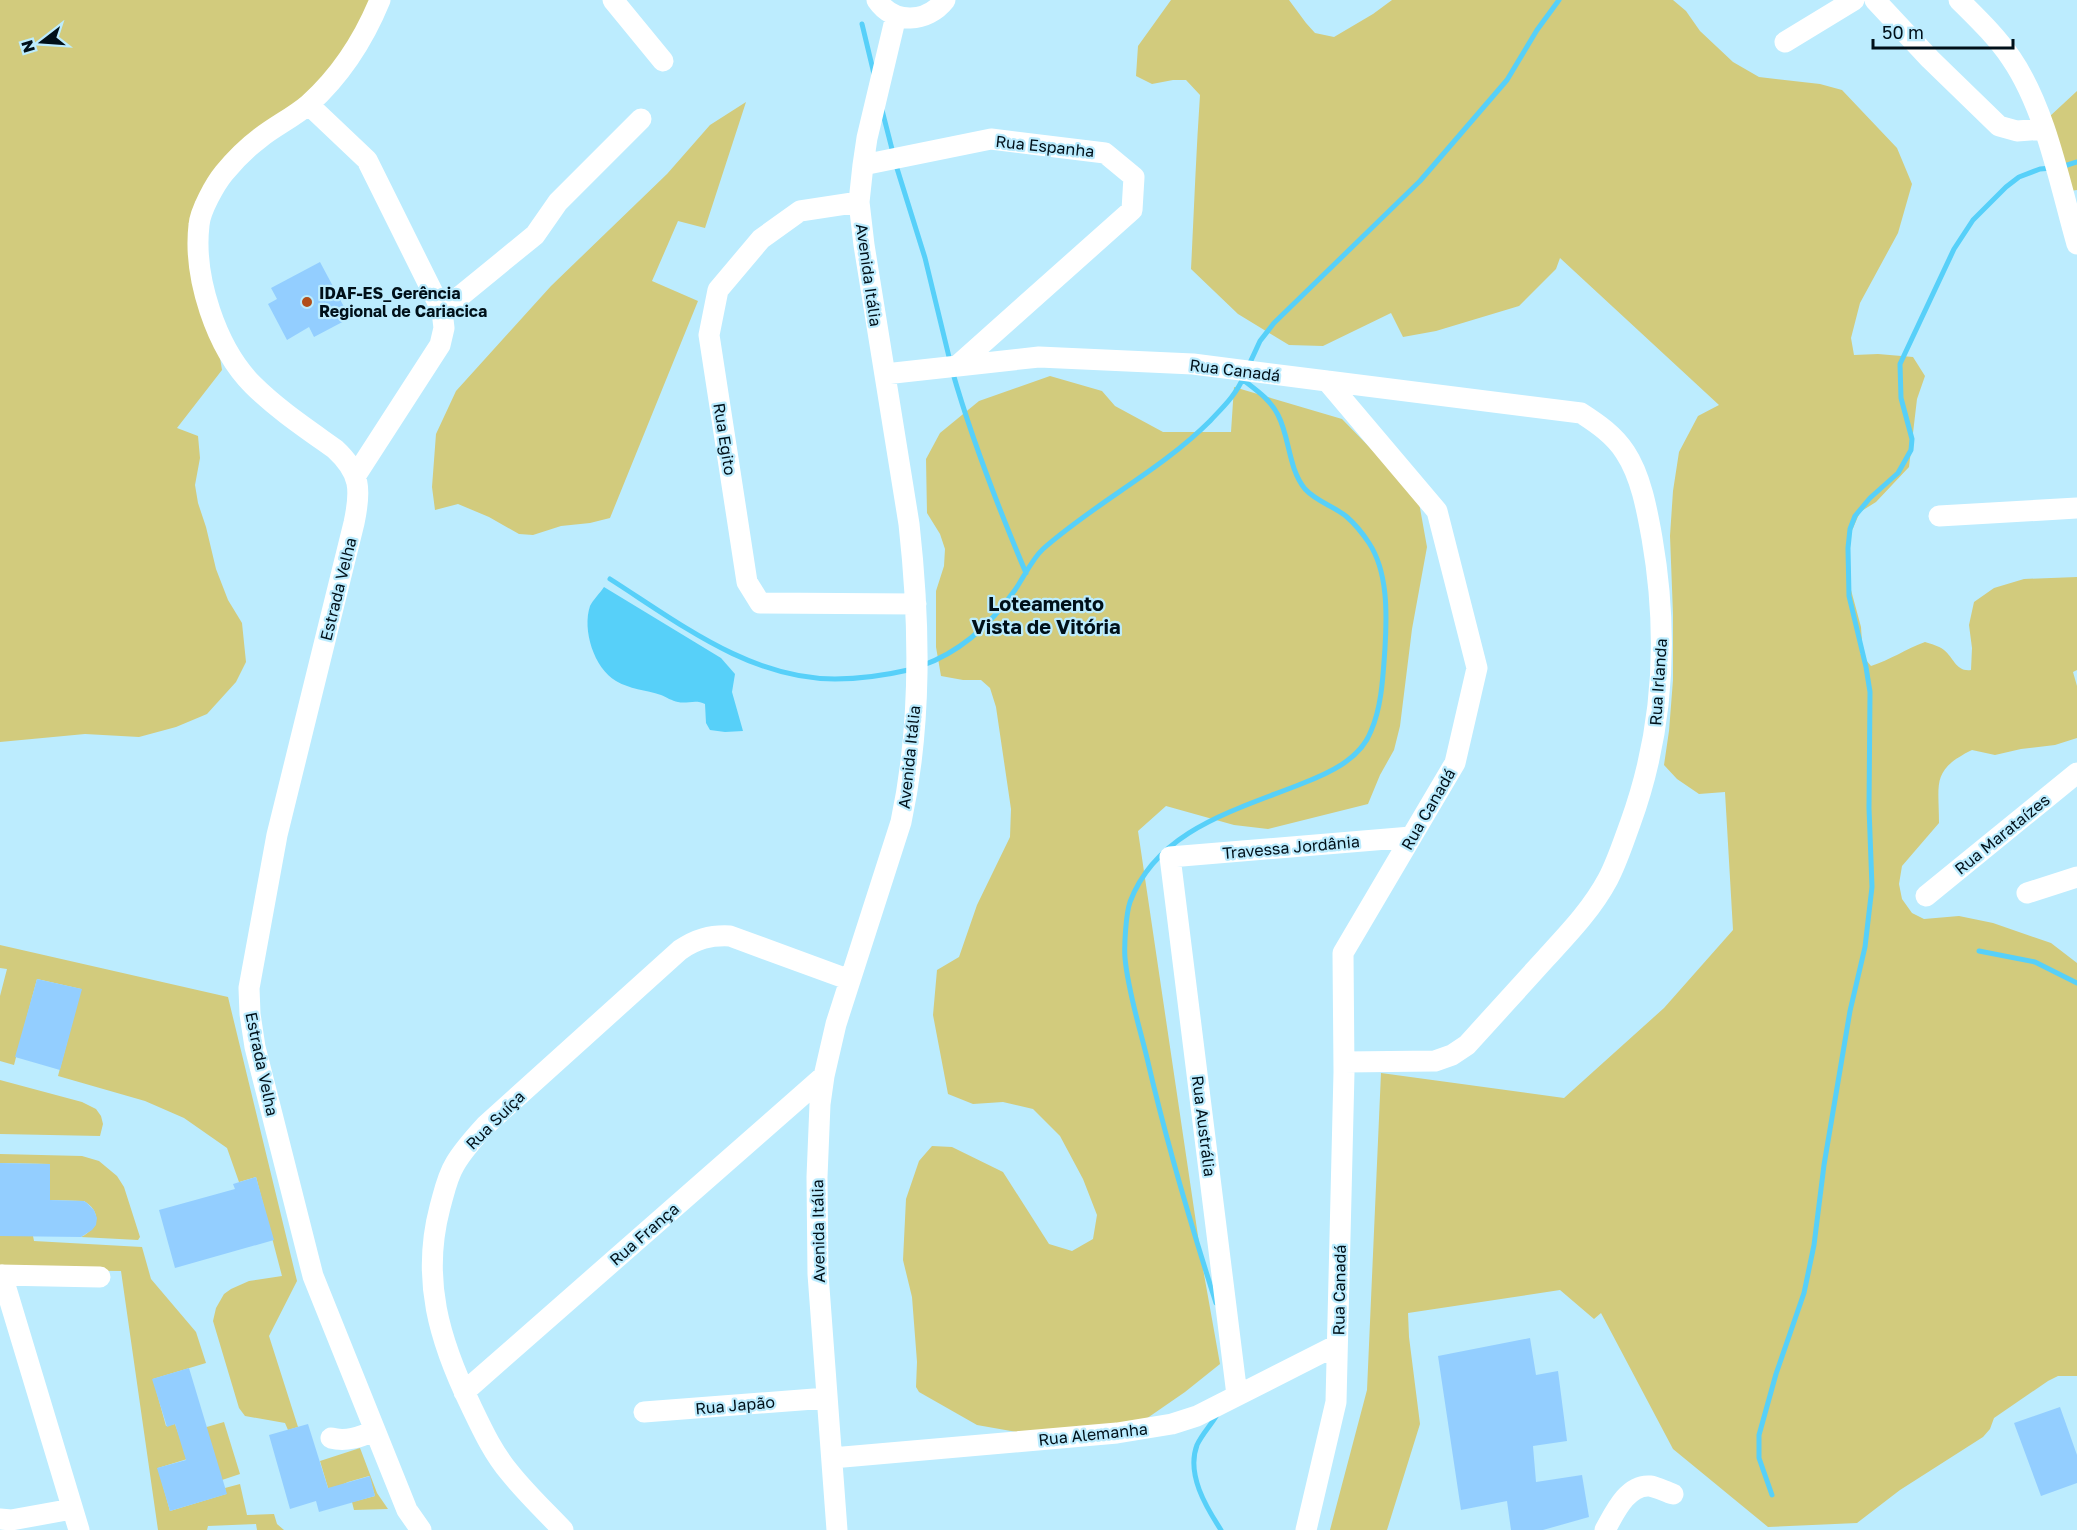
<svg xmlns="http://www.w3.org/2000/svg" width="2077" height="1530" font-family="'Golos Text',sans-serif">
	<rect width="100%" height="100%" fill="#bcecfe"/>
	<!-- green -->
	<path fill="#d2cb7d" d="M0,0H375L335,69L195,202L222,370L177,428L198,436L200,458L195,485L198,503L206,527L216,569L228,600L242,623L246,662L236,682L207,714L176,727L139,737L85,734L0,742Z
		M1171,0H1289L1306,23L1315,33L1334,37L1373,14L1392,0H1673L1686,11L1700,31L1733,62L1759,77L1820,84L1842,90L1897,148L1912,184L1898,233L1860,303L1851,338L1854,355L1878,354L1913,357L1925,376L1917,399L1909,467L1876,502L1860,512L1847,542L1848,579L1861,627L1862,642L1860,653L1871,666C1890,660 1906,649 1925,642C1931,644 1939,646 1944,650C1954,658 1956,672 1971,670L1972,648L1969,625L1974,602L1994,588L2024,579L2077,577V670L2073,672L2077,686V738L2055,745L2021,749L1995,755L1972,750C1931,770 1939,783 1939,823L1902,866L1899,884L1902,899L1912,913L1924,919L1959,916L1993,923L2051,943L2077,963V1376H2058L2048,1381L1994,1418L1990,1429L1983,1437L1900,1490L1857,1523L1768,1527L1673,1449L1601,1313L1594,1319L1560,1290L1408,1313L1409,1337L1420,1424L1387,1530H1330L1367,1390L1381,1073L1564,1098L1664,1008L1733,930L1725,792L1699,794L1677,779L1664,765L1669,731L1673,680V614L1670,536L1673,491L1679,452L1698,416L1719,405L1560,258L1556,269L1519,306L1436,331L1403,337L1391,313L1323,346L1289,345L1238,314L1191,269C1194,211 1196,153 1200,95L1186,80H1173L1152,84L1136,76L1138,46Z
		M2077,91V190L2070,191L2049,117Z
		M746,102L705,228L678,221L652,281L698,301L610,518L590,523L561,526L533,535L519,534L489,517L458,504L435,510L432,487L436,434L456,391L551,286L667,174L710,125Z
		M1050,376L1102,391L1115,406L1163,432H1231L1234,387L1342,419L1418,497L1427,547L1412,629L1400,726L1394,750L1380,775L1368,804L1268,829L1234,825L1166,806L1138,831L1202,1263L1220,1364L1185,1392L1143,1421L1023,1433L977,1425L919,1392L916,1387L917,1362L912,1297L903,1260L906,1199L919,1161L932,1146L952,1147L1003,1172L1049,1244L1072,1251L1093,1239L1097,1215L1083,1179L1060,1136L1033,1109L1003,1102L973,1104L948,1094L933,1015L937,970L959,957L977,905L1010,837L1011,809L996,707L990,688L981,680H963L941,676L936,647V591L944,566L945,549L940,534L927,513L926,459L940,433L979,401Z
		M0,945L228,997L297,1281L269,1336L298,1427L288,1430L285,1423L245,1416L239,1408L213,1321L216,1308L224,1294L231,1289L249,1281L282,1276L256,1177L239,1182L227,1148L184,1118L145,1101L58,1076L81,989L37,979L14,1065L0,1061V996L7,969L0,968Z
		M0,1080L82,1102L96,1109L101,1116L103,1124L100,1136L0,1134Z
		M0,1154L82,1156L99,1161L117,1176L124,1187L140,1237L138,1240L81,1237C99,1228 102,1212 84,1201L50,1200V1164L0,1163Z
		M0,1236H33L34,1241L142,1247L151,1279L196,1332L206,1363L153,1379L166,1426L175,1424L179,1435L224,1422L240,1474L222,1480L213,1451L158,1468L170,1511L226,1494L225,1488L240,1484L247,1515L274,1514L277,1524L284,1530H257L256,1524L208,1526L207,1530H158L121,1271L0,1270Z
		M360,1448L377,1493L388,1509L354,1510L352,1502L375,1496L369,1476L348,1482L329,1491L320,1461Z"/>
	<!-- water -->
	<path fill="#57d0f9" d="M604,587L721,658L735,674L732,692L743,731L725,732L710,730L706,723L705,704C696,699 687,704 678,702C672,701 666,697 661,695C646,690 629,689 616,681C594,668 582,630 590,606C593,600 600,593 604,587Z"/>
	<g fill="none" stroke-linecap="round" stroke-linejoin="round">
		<!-- stream -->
		<path stroke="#57d0f9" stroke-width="5" d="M862,24L874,74
			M882,110L893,153
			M895,162L925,258L950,361
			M2061,167L2077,162
			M1248,367L1260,341L1274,323L1420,181L1507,80L1537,30L1559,0
			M952,370C972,440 998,507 1026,573
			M610,579C679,623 750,679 835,679C861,679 887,675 913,669
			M921,666C961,652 991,624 1015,590C1024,577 1032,559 1043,549C1096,502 1160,471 1210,421C1222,408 1236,395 1243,378
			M1979,951L2035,962L2077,983
			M1216,1303C1190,1222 1166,1140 1147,1058C1139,1025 1128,991 1125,958C1124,945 1126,914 1130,902C1157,830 1236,810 1301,784C1327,774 1360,760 1371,731C1382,706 1383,675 1385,648C1387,614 1388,572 1369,543C1363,534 1355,524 1347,517C1334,506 1317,502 1305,489C1288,468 1290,438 1278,415C1270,399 1256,390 1242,379
			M1218,1413C1212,1424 1202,1434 1197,1445C1186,1474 1206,1507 1221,1530
			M1772,1495L1759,1458V1435L1776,1374L1804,1293L1814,1245L1824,1165L1850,1011L1865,947L1872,887L1869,808L1870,692L1866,667L1849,596L1848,548L1850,529L1855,516L1870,498L1898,473L1911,450L1912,439L1901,398L1900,364L1954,249L1973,220L2006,187L2019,177L2040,169L2052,168"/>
	</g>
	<!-- building -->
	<path fill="#93ceff" d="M320,262L350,318L314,337L309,327L287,340L268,304L277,299L271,288Z
		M37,979L82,989L60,1070L15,1057Z
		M0,1163L50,1164V1200L84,1201L87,1203L94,1210L97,1218L96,1225L92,1230L81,1237L0,1236Z
		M256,1177L274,1240L175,1268L159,1210L235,1189L233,1184Z
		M1530,1338L1536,1375L1558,1371L1567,1441L1533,1446L1536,1482L1582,1475L1589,1517L1543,1530H1511L1507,1501L1461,1510L1438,1356Z
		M189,1368L227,1494L170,1511L157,1468L186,1460L175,1424L167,1427L152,1379Z
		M2060,1407L2077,1455V1483L2041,1496L2014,1423Z
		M308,1424L328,1488L370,1476L375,1496L319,1512L316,1501L290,1509L269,1435Z"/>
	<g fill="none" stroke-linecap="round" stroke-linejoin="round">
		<!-- minor -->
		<path stroke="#fff" stroke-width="21" d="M380,0C364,39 340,76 309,104C294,117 275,126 260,138C248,147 234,161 224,173C215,184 200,211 199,225C193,277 216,348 253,385C277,409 307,429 335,449C361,473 361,490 354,523L277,835L249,988L250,1014L255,1047L313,1276L407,1510L421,1530
			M613,0L663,61
			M877,0C894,25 927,23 945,0
			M1875,0L1930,59L1999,126L2017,131L2044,129
			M1959,0C1978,19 1996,36 2011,58C2046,109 2060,185 2077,244
			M1785,42L1854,0
			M309,105L367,160L442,311
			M863,165L991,139L1105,153L1134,177L1132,210L957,366
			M859,202L800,211L761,239L718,290L709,335L747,582L760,603L916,604
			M885,374L1039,357L1193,364L1327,381L1437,511L1477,668L1455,763L1343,953L1344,1072L1336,1402L1306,1530
			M1327,381L1581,413C1598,424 1614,435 1625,452C1641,476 1647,510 1652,538C1669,636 1664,731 1630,824C1623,843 1617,862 1608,879C1592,909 1569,933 1546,958C1520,987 1493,1016 1467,1045L1452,1055L1435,1061L1344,1062
			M356,475L440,345L444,328L442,311L535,235L558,202L641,119
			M1939,516L2077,508
			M2027,893L2077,877
			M1926,896L2077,773
			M0,1275L100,1277
			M2,1275L79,1530
			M464,1392L824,1076
			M1237,1395L1170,857L1411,837
			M644,1412L827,1398
			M331,1438C346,1442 360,1437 374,1431
			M832,1458L1117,1433L1172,1424L1197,1416L1337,1345
			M0,1519L11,1520L72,1509
			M563,1530C545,1511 526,1493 510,1473C493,1453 482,1429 471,1406C439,1340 421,1279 440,1207C444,1193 447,1177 455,1164C463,1150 475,1137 486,1125L680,950C696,939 710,935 730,936L850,980
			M837,1530L818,1274L817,1177L820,1104L824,1076L836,1024L901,822C922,724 920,623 909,524L864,245L859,202L863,165L867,138L896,16
			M1605,1530C1614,1514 1627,1484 1650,1486C1657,1487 1666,1492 1673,1494"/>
	</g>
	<!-- markers -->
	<circle fill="#b24e1a" stroke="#bcecfe" stroke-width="2" cx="307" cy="302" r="6"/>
	<g text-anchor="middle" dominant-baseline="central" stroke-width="4.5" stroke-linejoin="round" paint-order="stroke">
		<!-- street labels -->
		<g font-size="16" fill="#001019" stroke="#bcecfe">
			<text transform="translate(1045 146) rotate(6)">Rua Espanha</text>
			<text transform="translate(869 275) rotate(82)">Avenida Itália</text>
			<text transform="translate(1235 370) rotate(7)">Rua Canadá</text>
			<text transform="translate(725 439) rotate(81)">Rua Egito</text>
			<text transform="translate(338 589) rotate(-76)">Estrada Velha</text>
			<text transform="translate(1658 682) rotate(-86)">Rua Irlanda</text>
			<text transform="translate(909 757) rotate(-84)">Avenida Itália</text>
			<text transform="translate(1428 809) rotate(-60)">Rua Canadá</text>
			<text transform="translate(2002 834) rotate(-39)">Rua Marataízes</text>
			<text transform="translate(1291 847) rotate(-5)">Travessa Jordânia</text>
			<text transform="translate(262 1064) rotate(78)">Estrada Velha</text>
			<text transform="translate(495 1120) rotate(-45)">Rua Suíça</text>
			<text transform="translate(1204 1126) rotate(83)">Rua Austrália</text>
			<text transform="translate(818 1231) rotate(-91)">Avenida Itália</text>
			<text transform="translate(644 1234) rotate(-41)">Rua França</text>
			<text transform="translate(1339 1290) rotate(-89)">Rua Canadá</text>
			<text transform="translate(735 1405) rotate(-5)">Rua Japão</text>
			<text transform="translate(1093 1434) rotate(-6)">Rua Alemanha</text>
		</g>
		<!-- poi labels -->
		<g font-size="16" font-weight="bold" fill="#001019" stroke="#bcecfe" text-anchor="start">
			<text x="319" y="293">IDAF-ES_Gerência<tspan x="319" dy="18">Regional de Cariacica</tspan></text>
		</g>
		<!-- quarter labels -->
		<g font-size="20" font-weight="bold" fill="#001019" stroke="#bcecfe">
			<text x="1046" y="603">Loteamento<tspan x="1046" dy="23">Vista de Vitória</tspan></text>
		</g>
	</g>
	<!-- north arrow -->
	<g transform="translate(42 42) rotate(253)" stroke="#bcecfe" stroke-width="4.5" paint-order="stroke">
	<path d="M0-4.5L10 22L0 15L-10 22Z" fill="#001019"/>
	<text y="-9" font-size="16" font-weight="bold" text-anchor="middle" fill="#001019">N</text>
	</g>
	<!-- scale -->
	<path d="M1873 39v9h140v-9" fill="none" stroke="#001019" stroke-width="3"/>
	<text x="1882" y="39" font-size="18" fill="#001019" stroke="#bcecfe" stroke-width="4.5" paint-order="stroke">50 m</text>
</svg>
